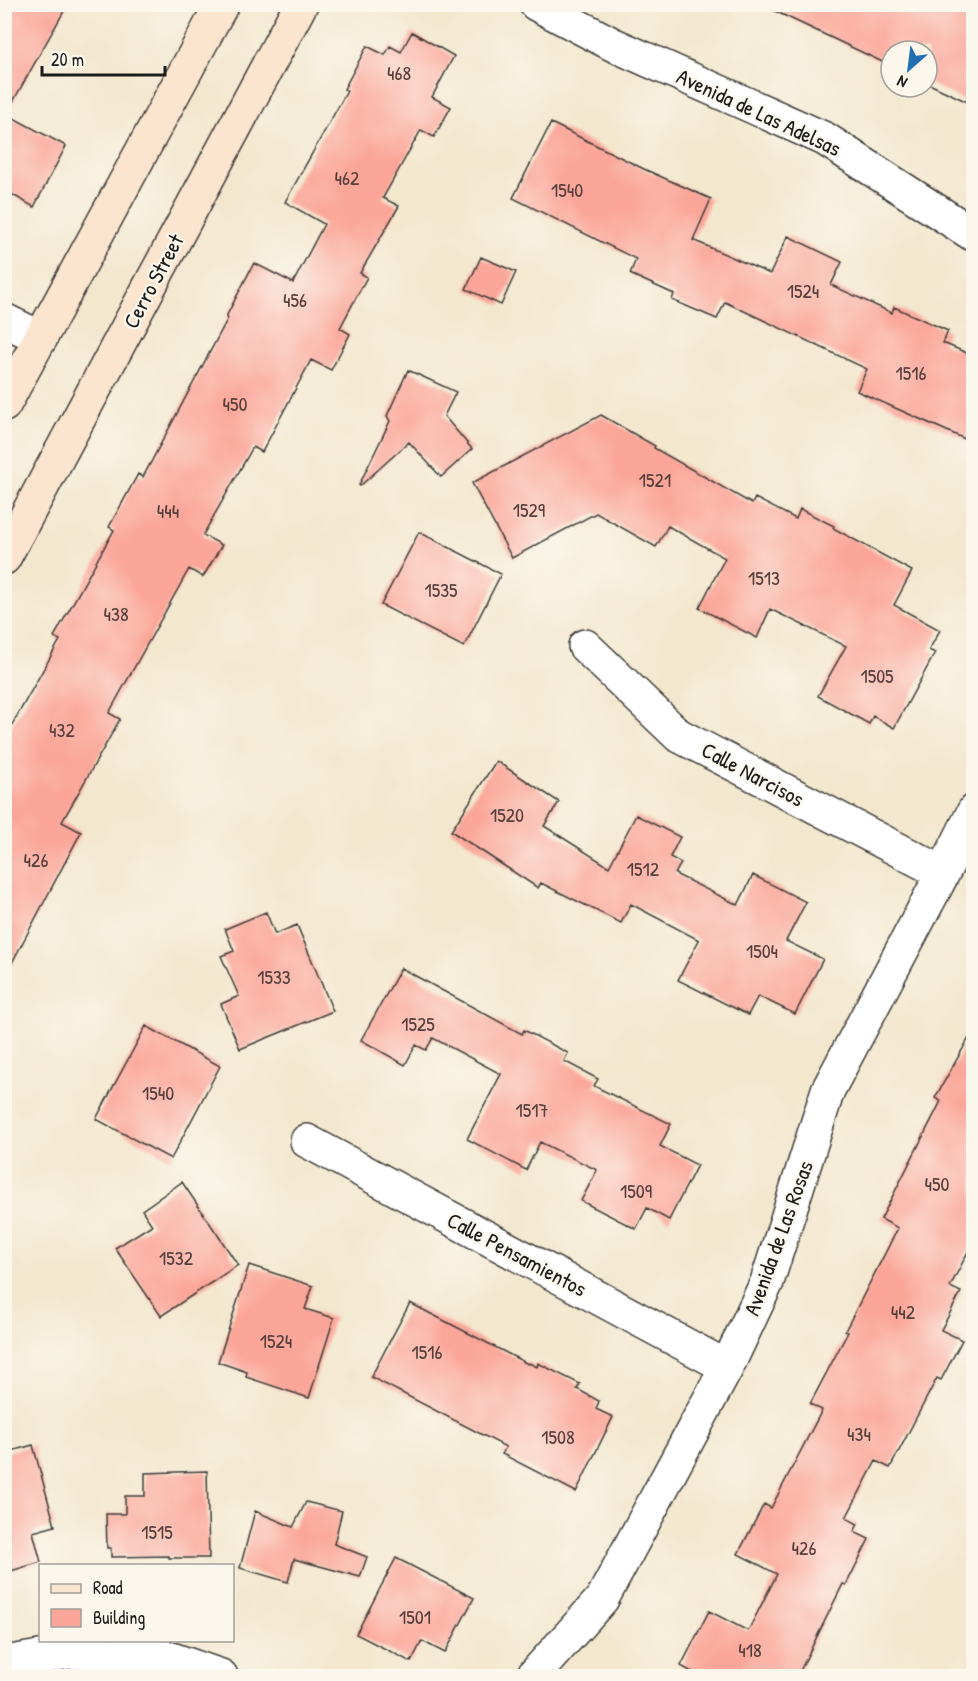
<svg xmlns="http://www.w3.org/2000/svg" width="978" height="1681" font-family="'Patrick Hand',sans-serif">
	<rect width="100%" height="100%" fill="#fbf7ec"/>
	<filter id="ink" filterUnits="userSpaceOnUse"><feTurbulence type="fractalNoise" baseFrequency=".0167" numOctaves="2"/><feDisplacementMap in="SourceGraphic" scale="12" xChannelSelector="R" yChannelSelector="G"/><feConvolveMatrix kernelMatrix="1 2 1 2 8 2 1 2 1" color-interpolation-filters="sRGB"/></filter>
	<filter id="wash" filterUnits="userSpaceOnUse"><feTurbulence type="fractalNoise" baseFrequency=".008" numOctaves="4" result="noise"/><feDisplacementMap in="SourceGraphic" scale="24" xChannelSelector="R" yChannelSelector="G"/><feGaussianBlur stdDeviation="1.35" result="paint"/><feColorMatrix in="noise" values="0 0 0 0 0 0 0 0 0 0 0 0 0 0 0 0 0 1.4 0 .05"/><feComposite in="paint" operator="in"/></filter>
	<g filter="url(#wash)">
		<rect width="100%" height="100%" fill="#f3e7ce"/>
		<g id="blocks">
			<!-- building -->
			<path fill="#fba699" d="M4,4H68L6,114L66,146L34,207L4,190Z
				M760,4H974V105L927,83V51H891V66Z
				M412,32L454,56L432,97L451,107L434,137L421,130L383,198L399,206L360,273L367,277L340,328L350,334L331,370L311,360L262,452L253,447L203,535L222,545L203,577L189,569L109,713L120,719L62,822L81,832L4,978V739L60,640L54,637L114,530L109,527L138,474L143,477L228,318L226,317L254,263L293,283L324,224L285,202L347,91L344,89L367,46L385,55L390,46L401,52Z
				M551,123L646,170L711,199L693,240L770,274L788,236L842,262L831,285L892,313L894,307L948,331L943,343L974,356V443L857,391L867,369L725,302L717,319L672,300L674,294L630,274L636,259L513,198Z
				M481,257L516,272L501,305L466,289Z
				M408,370L456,392L444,416L472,449L441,477L409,442L360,486L359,485L390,421L387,416Z
				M601,415L655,446L654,448L752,504L755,498L796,519L800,509L834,526L833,528L912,571L894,605L940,630L929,650L935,653L894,728L873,716L869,724L818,696L846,646L770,609L757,638L699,608L725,558L668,526L656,547L596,513L512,558L472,483Z
				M419,532L501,574L464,647L381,605Z
				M496,761L559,802L544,826L609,867L636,815L680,837L670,857L681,863L675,874L738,905L753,875L806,902L786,941L823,959L795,1014L758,996L748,1015L678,980L699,940L631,904L621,923L541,883L538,888L451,831Z
				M266,912L275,934L297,925L333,1011L240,1049L221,1004L239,996L221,956L234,951L225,929Z
				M401,968L522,1034L524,1030L568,1053L564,1061L598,1079L594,1086L671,1124L660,1146L697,1165L669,1220L647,1208L636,1229L581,1201L597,1170L540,1142L526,1170L467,1139L501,1074L433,1038L426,1050L416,1045L405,1065L361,1040Z
				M146,1026L220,1066L171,1159L96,1119Z
				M974,1029V1240L950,1287L961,1292L941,1330L962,1340L941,1380L937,1378L890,1468L876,1461L846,1518L858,1524L854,1532L869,1539L846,1585L843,1584L797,1677H701L681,1666L709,1611L748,1631L777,1574L738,1554L764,1504L771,1508L822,1410L810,1404L848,1332L845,1331L898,1228L881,1219L941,1101L935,1098Z
				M182,1182L238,1265L161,1316L115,1248L152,1225L142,1210Z
				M249,1265L313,1286L305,1309L334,1318L309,1398L246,1377L247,1372L218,1362Z
				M410,1303L528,1364L529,1363L537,1367L538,1363L580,1384L577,1389L599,1401L596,1409L613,1417L576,1492L502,1454L506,1447L371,1377Z
				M33,1445L55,1526L33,1532L41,1562L4,1573V1453Z
				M207,1471L209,1558H169V1556L111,1557V1548H107L106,1514H125V1496H145V1473Z
				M306,1502L342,1511L334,1544L367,1557L360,1577L294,1559L288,1582L240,1568L255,1511L293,1527Z
				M396,1558L474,1598L445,1653L422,1641L411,1662L356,1634Z"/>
		</g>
	</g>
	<g filter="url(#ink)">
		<use href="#blocks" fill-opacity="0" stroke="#3c3a37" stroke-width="1.5"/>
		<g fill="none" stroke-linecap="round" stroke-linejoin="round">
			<!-- street casing -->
			<g stroke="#3c3a37" stroke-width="36">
				<path id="street" d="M536,4L612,44L825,139L974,235
					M4,320L41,338
					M585,646L678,735L943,873
					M307,1141L727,1367
					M4,1663L70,1652L163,1656L221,1676
					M533,1676L602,1599L727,1367L767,1282L828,1090L943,873L974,811"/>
			</g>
			<!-- secondary casing -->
			<g stroke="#3c3a37" stroke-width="36">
				<path id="secondary" d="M4,405L222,4
					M4,558L301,4"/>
			</g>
			<!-- street -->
			<use href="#street" stroke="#fff" stroke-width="33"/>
			<!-- secondary -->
			<use href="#secondary" stroke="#fce5cf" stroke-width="33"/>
		</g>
	</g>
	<g text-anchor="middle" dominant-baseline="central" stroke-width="4.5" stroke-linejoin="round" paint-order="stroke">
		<!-- number labels -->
		<g font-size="20" fill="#543e3b">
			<text x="399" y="72">468</text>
			<text x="347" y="177">462</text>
			<text x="567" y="189">1540</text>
			<text x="803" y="290">1524</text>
			<text x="295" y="299">456</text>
			<text x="911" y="372">1516</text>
			<text x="235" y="403">450</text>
			<text x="655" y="479">1521</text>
			<text x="529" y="509">1529</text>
			<text x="168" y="510">444</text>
			<text x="764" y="577">1513</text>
			<text x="441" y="589">1535</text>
			<text x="116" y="613">438</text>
			<text x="877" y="675">1505</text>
			<text x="62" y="729">432</text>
			<text x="507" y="814">1520</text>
			<text x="36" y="859">426</text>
			<text x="643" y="868">1512</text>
			<text x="762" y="950">1504</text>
			<text x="274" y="976">1533</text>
			<text x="418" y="1023">1525</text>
			<text x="158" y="1092">1540</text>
			<text x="532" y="1109">1517</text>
			<text x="937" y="1183">450</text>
			<text x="636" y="1190">1509</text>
			<text x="176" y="1257">1532</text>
			<text x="903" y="1311">442</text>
			<text x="276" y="1340">1524</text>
			<text x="427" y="1351">1516</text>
			<text x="859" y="1433">434</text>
			<text x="558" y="1436">1508</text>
			<text x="157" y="1531">1515</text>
			<text x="804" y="1547">426</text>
			<text x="415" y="1616">1501</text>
			<text x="750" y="1649">418</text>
		</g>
		<!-- street labels -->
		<g font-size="22" fill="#1c1c1c" stroke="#fbf7ec">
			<text transform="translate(759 112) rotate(25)">Avenida de Las Adelsas</text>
			<text transform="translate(153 281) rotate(-62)">Cerro Street</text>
			<text transform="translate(753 774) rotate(28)">Calle Narcisos</text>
			<text transform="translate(778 1238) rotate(-70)">Avenida de Las Rosas</text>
			<text transform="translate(517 1254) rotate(28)">Calle Pensamientos</text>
		</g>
	</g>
	<!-- margin -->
	<rect width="978" height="1681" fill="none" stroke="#fbf7ec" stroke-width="24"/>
	<!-- legend -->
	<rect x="39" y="1564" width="195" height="78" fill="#fbf7ec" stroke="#a29f99" stroke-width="1.5"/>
	<rect x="51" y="1584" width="30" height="9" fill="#fce5cf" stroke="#a29f99" stroke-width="1.5"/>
	<text x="93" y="1594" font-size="18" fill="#1c1c1c">Road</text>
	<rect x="51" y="1609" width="30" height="18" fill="#fba699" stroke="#a29f99" stroke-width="1.5"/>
	<text x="93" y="1624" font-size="18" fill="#1c1c1c">Building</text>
	<!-- north arrow -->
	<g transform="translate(909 69) rotate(208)"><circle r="28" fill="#fbf7ec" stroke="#a29f99" stroke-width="1.5"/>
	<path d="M0-4.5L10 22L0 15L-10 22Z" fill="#1f6fb2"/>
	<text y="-9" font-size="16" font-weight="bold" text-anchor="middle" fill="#1c1c1c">N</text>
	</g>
	<!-- scale -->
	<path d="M42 66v9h123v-9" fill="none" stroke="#1c1c1c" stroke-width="3"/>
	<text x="51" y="66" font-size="18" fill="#1c1c1c" stroke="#fbf7ec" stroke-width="4.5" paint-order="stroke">20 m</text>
</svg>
